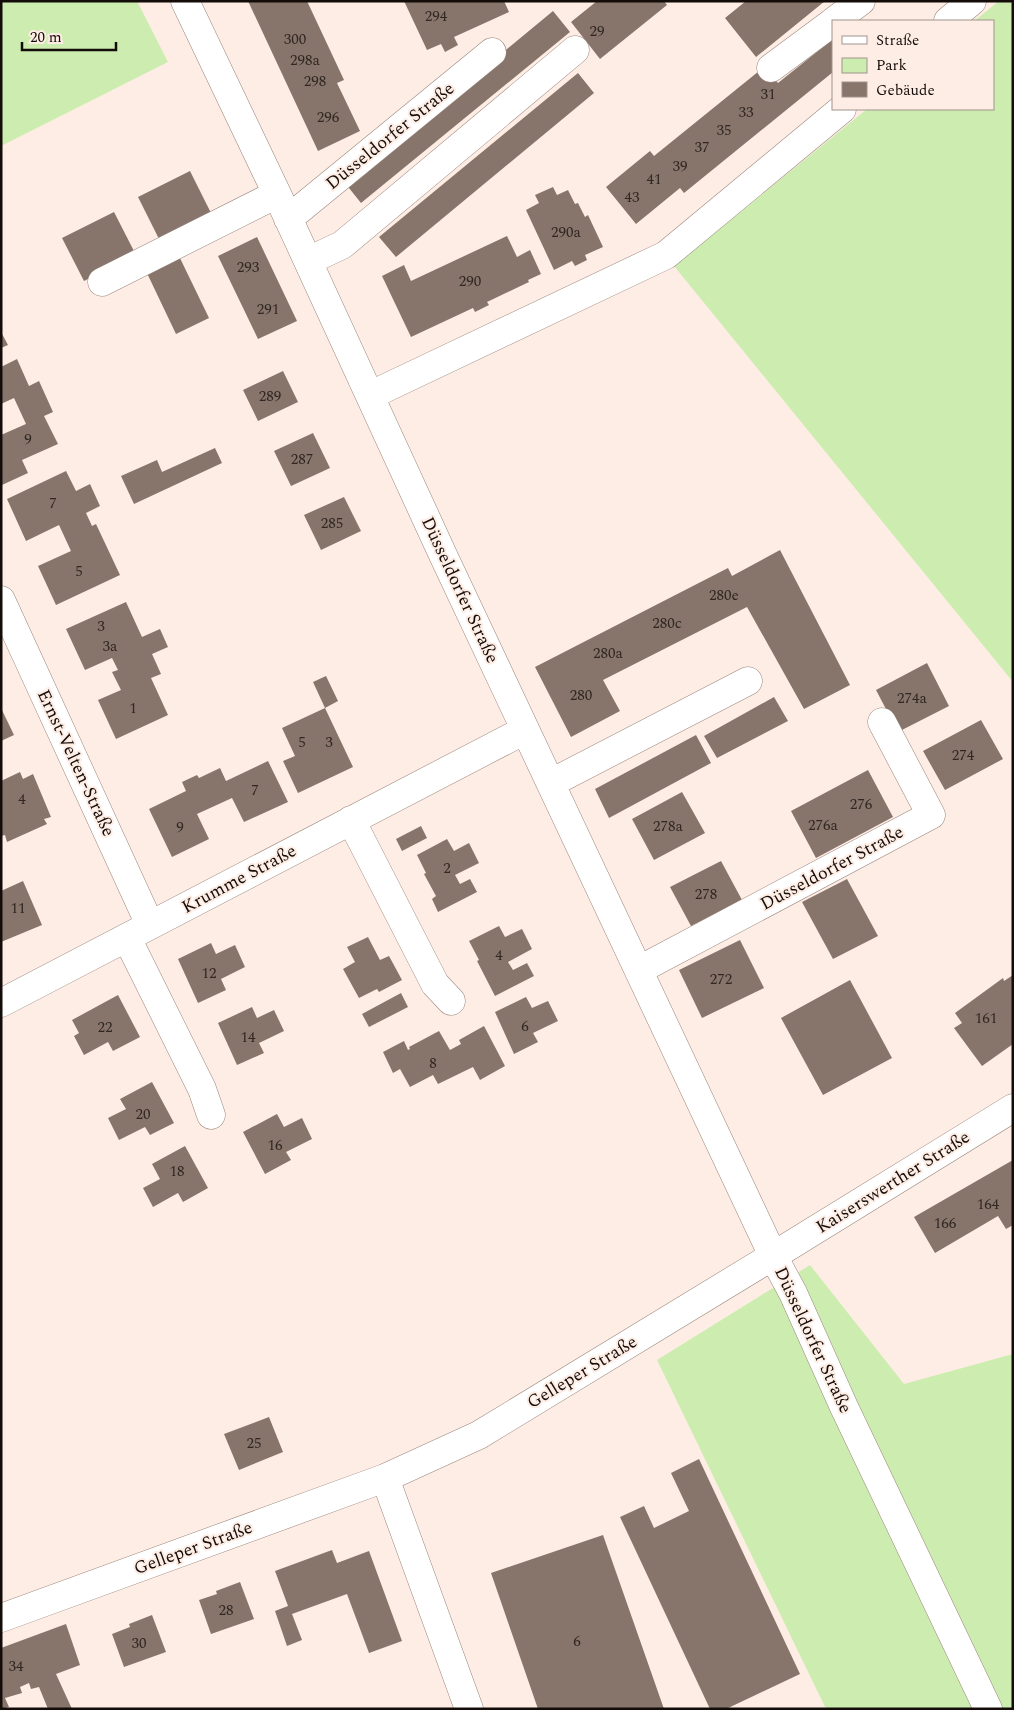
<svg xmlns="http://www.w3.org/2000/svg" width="1014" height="1710" font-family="Spectral,serif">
	<rect width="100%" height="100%" fill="#feede4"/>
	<!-- green -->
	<path fill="#cdedb0" d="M4,1H137L168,62L1,146V3Z
		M999,1H1013V682L674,266L867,109H993V21H974Z
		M810,1265L904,1384L1013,1354V1709H826L657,1360Z"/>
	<!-- building -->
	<path fill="#87756b" d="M248,1H307L344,80L337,83L360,131L318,151Z
		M404,1H504L509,12L454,37L458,45L445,52L441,44L427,50Z
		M597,1H664L667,5L600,59L571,22Z
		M746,1H825L756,57L725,18Z
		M553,11L570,32L361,203L345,183Z
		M833,39V72L684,193L680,188L636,224L606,187L650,151L654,156L764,67L778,83Z
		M578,73L594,93L396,257L379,237Z
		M190,171L213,217L161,243L138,197Z
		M553,187L557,195L568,190L575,204L578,203L585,217L588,215L603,247L585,255L587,260L575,266L572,261L554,270L526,210L539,203L535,195Z
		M114,212L136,255L84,281L62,238Z
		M507,236L517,257L530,250L541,274L528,280L529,282L487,302L489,305L475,312L473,308L411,337L382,276L404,265L411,281Z
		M257,237L297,321L258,339L218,256Z
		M178,254L209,318L176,334L145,269Z
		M1,332L8,345L1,348Z
		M17,359L29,386L39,381L53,412L44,416L58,444L22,460L28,473L2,485L1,435L26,424L14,398L1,404V367Z
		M283,371L298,402L258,421L243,390Z
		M313,433L330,468L291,486L274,451Z
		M215,448L222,463L134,504L121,476L157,460L162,472Z
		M66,471L76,491L90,484L100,506L86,513L92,526L96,524L120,575L56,605L38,566L71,551L59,525L26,541L7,499Z
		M344,497L361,531L321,550L304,515Z
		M780,550L850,685L804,709L747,607L603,680L620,711L571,737L535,667L728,568L732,576Z
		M126,602L142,637L160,629L168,647L152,654L161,674L151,678L168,715L116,739L98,700L121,690L112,672L118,670L112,658L85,670L66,629Z
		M927,663L949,706L898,732L876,690Z
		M326,676L338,701L325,708L353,767L298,793L283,761L295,756L282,728L325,708L313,682Z
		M774,697L788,721L717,758L704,736Z
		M1,708L14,735L1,741Z
		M981,720L1003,759L945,790L923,751Z
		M696,735L711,763L609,818L595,789Z
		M268,761L288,802L244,822L232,798L197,814L209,839L172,857L149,809L186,791L182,782L197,775L199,778L220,768L226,781Z
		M868,770L893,817L816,858L791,811Z
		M20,772L23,779L33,774L51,817L44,819L47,824L7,842L5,835L1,836V781Z
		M682,792L705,833L654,860L632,819Z
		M421,826L427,838L402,851L396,839Z
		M447,839L454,851L469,843L479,863L455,875L460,884L470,879L477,892L438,912L432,899L436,896L424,874L426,873L417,855Z
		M721,861L742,900L691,926L670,887Z
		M847,879L878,936L833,959L802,902Z
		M23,881L42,925L1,942V891Z
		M499,926L505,937L522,929L532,949L508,962L513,970L527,963L534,976L495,996L477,961L479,960L469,941Z
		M368,937L380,960L389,956L402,980L379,992L377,989L359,998L343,969L355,962L347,947Z
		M740,940L764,988L702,1018L679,970Z
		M211,943L216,954L235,945L245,967L221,979L226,990L198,1003L178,959Z
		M1013,975V1044L982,1066L954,1028L962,1023L955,1013L1003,978L1004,981Z
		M850,980L892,1058L823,1095L781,1018Z
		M401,993L408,1007L369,1027L362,1014Z
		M118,995L140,1037L113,1051L108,1042L84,1055L74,1036L79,1033L72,1020Z
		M526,997L532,1008L548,1001L558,1021L533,1033L538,1042L514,1054L495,1012Z
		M252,1007L257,1018L274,1010L284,1031L259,1043L264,1053L237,1065L218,1023Z
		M484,1026L505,1066L480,1080L473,1067L438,1084L433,1075L410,1087L400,1069L393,1073L383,1052L404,1041L408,1050L410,1049L409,1047L439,1031L450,1050L461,1044L459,1040Z
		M152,1082L174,1123L150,1135L145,1127L119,1140L108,1118L126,1109L120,1099Z
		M277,1114L284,1127L302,1118L312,1139L286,1152L291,1160L265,1174L243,1132Z
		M185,1146L208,1188L183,1202L178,1193L153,1207L143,1188L160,1179L152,1164Z
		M1013,1160V1225L1006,1229L998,1216L935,1253L914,1217Z
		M269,1417L283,1452L239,1470L224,1434Z
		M699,1459L800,1674L726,1709H710L620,1517L644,1506L654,1528L689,1511L671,1473Z
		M603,1535L664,1709H538L491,1573Z
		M332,1550L337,1563L369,1551L402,1641L369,1653L347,1594L292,1614L302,1640L287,1646L275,1611L288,1606L275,1571Z
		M240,1582L254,1619L211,1634L199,1600L217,1594L216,1591Z
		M152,1615L166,1652L124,1667L112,1634L130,1627L129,1624Z
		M66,1624L80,1665L56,1674L72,1709H48L39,1687L31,1689L29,1683L20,1687L22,1693L5,1698L9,1707L1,1709V1648Z"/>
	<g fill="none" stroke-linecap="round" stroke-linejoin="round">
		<!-- minor casing -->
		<g stroke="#9a877d" stroke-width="29">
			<path id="minor" d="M185,1L277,194L443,555L773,1256L793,1293L844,1407L988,1709
				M834,21L861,1
				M948,21L972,1
				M771,68L833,22
				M288,219L492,52
				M308,261L342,245L575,50
				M102,282L277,194
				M371,395L666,255L842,109
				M1,600L150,925
				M551,783L748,681
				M351,820L435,984L451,1001
				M127,938L202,1089L211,1115
				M639,970L931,815L882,722
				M1,1003L525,730
				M385,1478L469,1709
				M1,1618L385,1478L479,1435L773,1256L1013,1108"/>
		</g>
		<!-- minor -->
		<use href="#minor" stroke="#fff" stroke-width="28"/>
	</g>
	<g text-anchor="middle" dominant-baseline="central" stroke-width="4" stroke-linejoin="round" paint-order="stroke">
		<!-- number labels -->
		<g font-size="15" fill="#302622">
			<text x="436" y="16">294</text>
			<text x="597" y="31">29</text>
			<text x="295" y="39">300</text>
			<text x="305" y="60">298a</text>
			<text x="315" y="81">298</text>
			<text x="768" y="94">31</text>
			<text x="746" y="112">33</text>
			<text x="328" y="117">296</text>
			<text x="724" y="130">35</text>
			<text x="702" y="147">37</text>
			<text x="680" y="166">39</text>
			<text x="654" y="179">41</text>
			<text x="632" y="197">43</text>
			<text x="566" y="232">290a</text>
			<text x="248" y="267">293</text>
			<text x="470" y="281">290</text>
			<text x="268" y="309">291</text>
			<text x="270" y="396">289</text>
			<text x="28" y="439">9</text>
			<text x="302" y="459">287</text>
			<text x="53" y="503">7</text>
			<text x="332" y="523">285</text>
			<text x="79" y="571">5</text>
			<text x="724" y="595">280e</text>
			<text x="667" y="623">280c</text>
			<text x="101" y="626">3</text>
			<text x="110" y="646">3a</text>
			<text x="608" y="653">280a</text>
			<text x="581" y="695">280</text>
			<text x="912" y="698">274a</text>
			<text x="133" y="708">1</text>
			<text x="302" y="742">5</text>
			<text x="329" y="742">3</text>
			<text x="963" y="755">274</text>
			<text x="255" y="790">7</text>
			<text x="22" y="799">4</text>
			<text x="861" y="804">276</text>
			<text x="823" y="825">276a</text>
			<text x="668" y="826">278a</text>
			<text x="180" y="827">9</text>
			<text x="447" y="868">2</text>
			<text x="706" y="894">278</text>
			<text x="18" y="908">11</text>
			<text x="499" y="955">4</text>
			<text x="209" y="973">12</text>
			<text x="721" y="979">272</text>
			<text x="986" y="1018">161</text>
			<text x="525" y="1026">6</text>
			<text x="105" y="1027">22</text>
			<text x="248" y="1037">14</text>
			<text x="433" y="1063">8</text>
			<text x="143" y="1114">20</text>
			<text x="275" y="1145">16</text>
			<text x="177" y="1171">18</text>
			<text x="988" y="1204">164</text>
			<text x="945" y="1223">166</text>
			<text x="254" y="1443">25</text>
			<text x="226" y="1610">28</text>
			<text x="577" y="1641">6</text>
			<text x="139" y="1643">30</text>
			<text x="16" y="1666">34</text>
		</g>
		<!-- street labels -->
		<g font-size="18" fill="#130c09" stroke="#feede4">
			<text transform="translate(390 136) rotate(-39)">Düsseldorfer Straße</text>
			<text transform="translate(460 590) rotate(65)">Düsseldorfer Straße</text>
			<text transform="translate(76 763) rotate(65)">Ernst-Velten-Straße</text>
			<text transform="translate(832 868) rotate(-28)">Düsseldorfer Straße</text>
			<text transform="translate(239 879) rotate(-28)">Krumme Straße</text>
			<text transform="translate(893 1182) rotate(-32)">Kaiserswerther Straße</text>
			<text transform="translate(813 1340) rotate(65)">Düsseldorfer Straße</text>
			<text transform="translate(582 1372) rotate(-31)">Gelleper Straße</text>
			<text transform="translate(193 1548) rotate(-20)">Gelleper Straße</text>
		</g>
	</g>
	<!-- border -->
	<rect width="1014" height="1710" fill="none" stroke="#130c09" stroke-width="5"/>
	<!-- legend -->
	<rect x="832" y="20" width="162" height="90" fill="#feede4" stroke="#a0938c"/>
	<rect x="842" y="36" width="25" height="8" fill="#ffffff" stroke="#a0938c"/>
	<text x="876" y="45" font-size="15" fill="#130c09">Straße</text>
	<rect x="842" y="58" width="25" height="15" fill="#cdedb0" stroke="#a0938c"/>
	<text x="876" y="70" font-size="15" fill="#130c09">Park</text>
	<rect x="842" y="82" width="25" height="15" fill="#87756b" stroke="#a0938c"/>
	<text x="876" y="95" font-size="15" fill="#130c09">Gebäude</text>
	<!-- scale -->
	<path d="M22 42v8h94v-8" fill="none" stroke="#130c09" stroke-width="2.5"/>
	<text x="30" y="42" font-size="15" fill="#130c09" stroke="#feede4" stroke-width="4" paint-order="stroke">20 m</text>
</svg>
